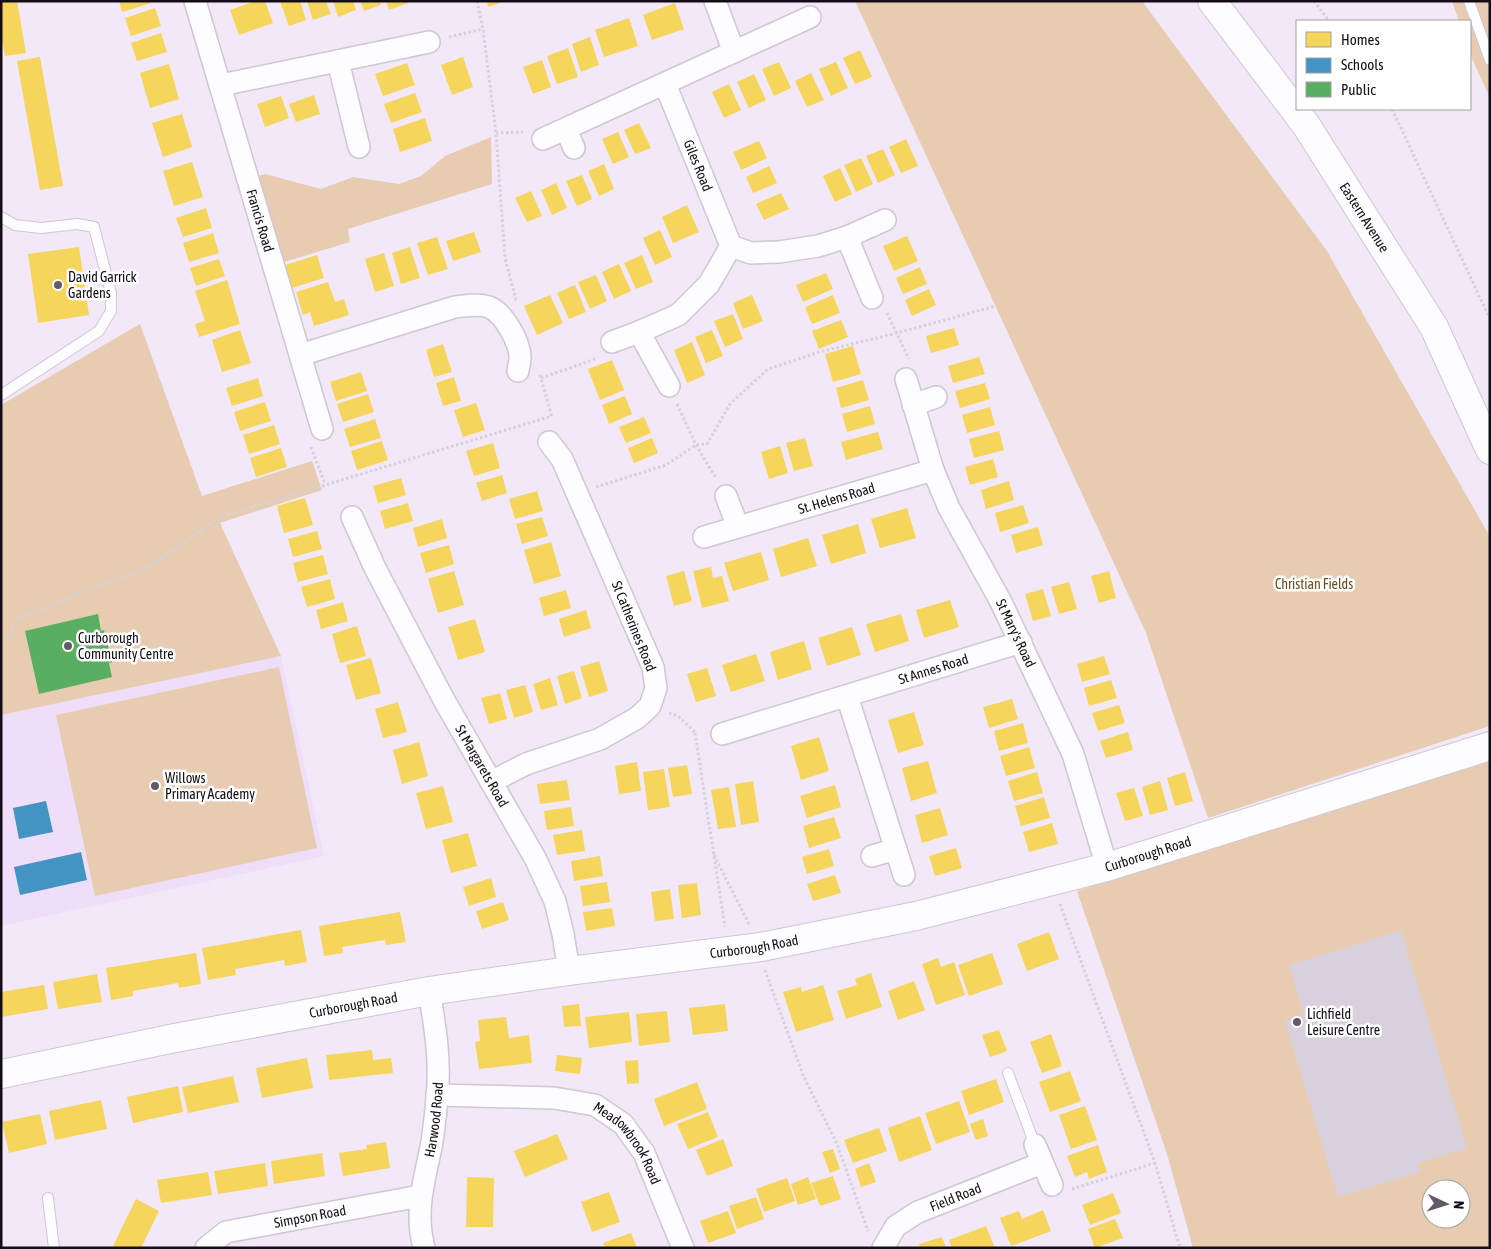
<svg xmlns="http://www.w3.org/2000/svg" width="1491" height="1249" font-family="'Asap Condensed',sans-serif">
	<rect width="100%" height="100%" fill="#f2e8f8"/>
	<!-- built -->
	<path fill="#efdef9" d="M281,656L324,856L1,926V715Z"/>
	<!-- green -->
	<path fill="#e8ccb1" fill-rule="evenodd" d="M855,1H1142L1327,251L1489,535L1490,726L1208,818L1146,633Z
		M1452,1H1490V98L1470,54V21H1459Z
		M491,137L492,184L348,229L350,242L281,263L255,177L265,174L321,189L353,177L399,184L421,176L445,156Z
		M140,324L202,496L312,461L322,490L220,523L281,656L1,715V405Z
		M279,667L317,848L95,896L56,715Z
		M1490,757V1248H1193L1167,1154L1077,891ZM1431,1189H1461V1219H1431Z"/>
	<!-- homes -->
	<path fill="#f6d55c" d="M1,1H17L26,53L5,56L1,34Z
		M119,1H150L151,3L122,12Z
		M255,1H265L273,23L239,35L230,10Z
		M280,1H300L306,20L289,26Z
		M307,1H326L331,14L313,20Z
		M333,1H353L356,10L338,17Z
		M360,1H380L381,5L364,11Z
		M386,1H408V3L389,10Z
		M487,1H503V2L488,7Z
		M675,3L684,29L652,40L643,15Z
		M155,8L161,26L131,36L125,18Z
		M629,18L638,46L604,57L595,30Z
		M161,33L167,52L137,61L131,43Z
		M590,37L599,65L581,72L572,44Z
		M568,48L578,77L557,84L547,56Z
		M860,50L872,77L855,84L843,58Z
		M40,57L63,186L40,190L17,61Z
		M463,57L473,87L452,95L441,65Z
		M542,60L551,87L533,94L523,67Z
		M779,62L791,88L774,96L762,69Z
		M836,62L848,88L831,96L819,69Z
		M407,63L415,85L383,96L375,74Z
		M169,64L179,99L150,108L140,73Z
		M811,73L824,100L807,107L795,81Z
		M754,74L766,100L749,108L737,82Z
		M729,84L741,110L724,118L712,92Z
		M415,93L422,112L391,123L384,104Z
		M314,95L320,114L296,122L289,104Z
		M281,96L289,118L265,127L257,104Z
		M182,114L192,147L163,157L152,123Z
		M425,118L432,141L400,152L393,129Z
		M639,123L651,148L635,154L624,130Z
		M618,132L629,157L613,164L602,139Z
		M906,139L918,166L901,173L889,147Z
		M759,141L767,158L741,170L733,152Z
		M883,149L895,175L878,183L866,156Z
		M861,158L873,184L856,192L844,165Z
		M192,162L203,197L174,206L163,171Z
		M604,164L614,189L599,196L588,171Z
		M769,166L777,183L753,193L746,177Z
		M840,168L852,194L835,202L823,176Z
		M582,175L592,199L577,206L566,181Z
		M556,183L567,208L552,215L541,190Z
		M531,191L542,216L527,222L515,198Z
		M781,193L789,209L764,220L756,204Z
		M687,205L699,232L673,243L662,217Z
		M206,208L212,228L183,237L176,218Z
		M660,230L672,257L655,265L643,238Z
		M474,232L481,252L453,261L446,241Z
		M213,233L219,253L189,262L183,243Z
		M907,236L918,261L894,271L883,246Z
		M437,237L448,269L428,275L417,243Z
		M79,247L89,315L38,323L28,254Z
		M410,247L420,278L401,284L392,253Z
		M384,253L394,286L375,292L365,259Z
		M317,255L324,278L292,288L285,265Z
		M642,255L653,282L636,289L624,263Z
		M219,259L225,276L196,286L190,268Z
		M619,264L631,291L614,299L602,272Z
		M920,267L927,284L903,294L896,278Z
		M826,273L833,289L803,302L796,285Z
		M596,275L607,301L590,309L578,282Z
		M227,280L240,324L199,337L195,324L205,321L195,291Z
		M328,282L335,302L344,299L349,315L314,326L310,312L303,315L296,292Z
		M575,285L586,312L569,319L557,293Z
		M929,289L936,305L912,316L905,300Z
		M550,295L563,323L537,335L524,306Z
		M752,295L763,321L743,329L733,303Z
		M833,295L840,313L812,324L805,307Z
		M733,314L743,339L725,347L714,321Z
		M841,320L848,337L819,349L812,331Z
		M954,328L959,345L931,353L926,336Z
		M240,330L251,363L222,372L212,340Z
		M712,330L723,356L706,363L695,337Z
		M692,342L705,375L687,383L674,350Z
		M443,344L452,372L434,377L426,350Z
		M853,346L861,374L833,382L825,354Z
		M979,357L985,374L953,383L948,366Z
		M612,360L624,390L600,400L588,369Z
		M361,372L367,391L336,401L330,382Z
		M454,377L461,401L443,406L436,383Z
		M258,378L263,396L232,406L226,388Z
		M863,380L869,400L841,408L836,388Z
		M985,383L990,399L960,408L955,391Z
		M368,394L374,412L343,422L337,404Z
		M625,396L632,414L609,424L602,405Z
		M265,402L271,421L240,431L234,412Z
		M476,403L485,430L463,437L454,410Z
		M870,406L875,424L847,432L842,414Z
		M990,407L995,425L967,433L962,415Z
		M644,417L651,433L626,443L619,427Z
		M375,419L381,438L350,447L344,429Z
		M274,425L280,444L249,454L243,435Z
		M999,431L1004,450L974,458L969,439Z
		M878,432L883,449L846,460L841,442Z
		M652,438L658,453L634,463L628,448Z
		M805,438L813,466L794,471L786,443Z
		M382,441L388,460L357,470L351,451Z
		M493,443L500,468L474,476L466,451Z
		M780,446L788,473L769,479L761,452Z
		M281,448L287,467L256,477L250,458Z
		M993,459L998,477L970,485L965,467Z
		M502,475L507,493L482,501L476,483Z
		M401,478L406,495L378,503L373,486Z
		M1009,481L1014,500L986,509L981,490Z
		M537,491L543,511L515,519L509,499Z
		M305,498L313,525L284,533L277,506Z
		M408,503L413,521L385,529L380,511Z
		M1023,505L1029,523L1000,532L995,513Z
		M907,508L916,538L880,548L871,519Z
		M542,517L548,536L522,544L516,524Z
		M442,519L447,538L418,547L413,528Z
		M858,524L866,553L831,564L822,535Z
		M1038,527L1043,545L1016,553L1011,535Z
		M317,531L322,549L293,557L288,539Z
		M808,538L817,566L781,577L773,549Z
		M551,542L561,576L534,584L524,550Z
		M449,545L454,564L426,573L420,553Z
		M761,552L769,580L733,591L724,563Z
		M323,555L328,574L298,582L293,563Z
		M711,567L713,578L722,576L729,601L702,608L693,571Z
		M454,571L464,605L438,613L428,579Z
		M684,571L692,601L674,606L666,576Z
		M1109,571L1116,598L1099,603L1091,576Z
		M330,579L335,599L307,607L301,587Z
		M1069,582L1077,609L1059,614L1051,587Z
		M1043,589L1051,616L1033,621L1025,594Z
		M566,590L571,608L544,616L539,598Z
		M950,600L959,627L924,638L916,610Z
		M343,602L348,621L321,629L316,610Z
		M586,610L591,628L564,637L559,619Z
		M901,614L909,641L875,652L866,624Z
		M475,619L485,652L458,660L448,627Z
		M357,626L366,656L340,663L332,634Z
		M852,627L861,655L827,666L818,638Z
		M804,641L812,669L778,680L770,652Z
		M756,654L765,681L731,692L722,665Z
		M1104,656L1110,674L1082,682L1077,664Z
		M371,658L381,693L356,700L346,665Z
		M599,661L608,691L589,697L580,667Z
		M707,668L716,696L696,702L687,674Z
		M574,671L582,698L565,704L557,676Z
		M550,678L558,705L541,710L533,684Z
		M1111,680L1117,698L1089,706L1084,688Z
		M525,685L533,712L514,718L506,690Z
		M500,693L507,719L489,724L481,698Z
		M1012,699L1018,719L989,728L983,707Z
		M398,702L407,732L383,738L375,709Z
		M1119,705L1125,723L1098,731L1092,713Z
		M914,712L924,745L898,753L888,720Z
		M1023,723L1028,743L999,751L994,731Z
		M1128,732L1133,750L1106,758L1100,741Z
		M819,737L829,771L801,780L791,746Z
		M419,742L428,776L402,784L393,750Z
		M1029,747L1035,768L1006,776L1000,756Z
		M928,761L937,793L911,801L902,768Z
		M637,762L641,791L619,794L615,766Z
		M687,765L692,794L673,797L668,768Z
		M664,769L670,807L648,810L643,772Z
		M1037,772L1043,793L1014,801L1008,781Z
		M1185,772L1193,801L1175,806L1167,778Z
		M567,780L570,800L540,804L537,784Z
		M753,781L759,822L741,825L735,784Z
		M1160,781L1168,810L1150,815L1142,787Z
		M835,785L841,807L807,818L800,796Z
		M443,786L453,822L426,829L416,793Z
		M729,787L736,827L718,829L711,790Z
		M1134,788L1143,816L1125,821L1116,793Z
		M1044,797L1050,818L1021,826L1015,806Z
		M571,807L574,826L547,830L544,811Z
		M940,808L948,835L922,843L915,815Z
		M834,817L841,838L809,848L803,826Z
		M1052,823L1058,844L1029,852L1023,832Z
		M582,830L585,851L557,855L553,835Z
		M468,833L477,866L451,873L442,840Z
		M956,848L962,868L935,876L929,856Z
		M829,849L834,866L807,874L802,857Z
		M600,856L603,876L574,881L571,861Z
		M835,875L841,893L813,901L807,884Z
		M491,878L496,897L469,906L463,887Z
		M607,882L610,902L583,906L580,886Z
		M697,883L701,915L682,918L678,885Z
		M670,889L674,919L655,921L651,892Z
		M503,902L509,920L482,929L476,911Z
		M612,908L615,926L586,931L583,912Z
		M400,912L406,942L386,945L385,940L342,947L343,953L324,956L319,926Z
		M301,930L307,962L285,966L284,960L235,969L236,975L208,980L202,948Z
		M1049,932L1059,959L1027,971L1017,944Z
		M196,953L201,984L179,988L178,983L133,991V996L111,1000L106,968Z
		M992,953L1003,984L969,996L958,965Z
		M938,958L941,967L954,962L965,995L936,1005L922,964Z
		M871,973L882,1007L846,1019L837,991L857,985L855,979Z
		M97,974L102,1002L58,1009L53,982Z
		M914,981L925,1010L898,1020L888,991Z
		M44,985L48,1009L1,1017V992Z
		M823,985L834,1020L796,1032L783,992L801,987L802,992Z
		M579,1004L581,1026L564,1027L562,1006Z
		M725,1004L728,1031L693,1035L689,1008Z
		M667,1011L670,1042L639,1046L636,1014Z
		M629,1012L632,1042L589,1048L585,1017Z
		M506,1017L509,1038L529,1035L532,1063L479,1069L475,1042L480,1041L478,1020Z
		M999,1030L1007,1051L990,1057L982,1035Z
		M1051,1034L1062,1066L1042,1073L1030,1042Z
		M372,1050L373,1060L391,1058L393,1073L329,1080L326,1055Z
		M557,1055L582,1058L580,1074L555,1071Z
		M307,1058L313,1088L262,1098L256,1068Z
		M638,1060L639,1083L627,1084L625,1061Z
		M1070,1071L1081,1101L1050,1112L1039,1082Z
		M233,1076L239,1102L188,1113L182,1087Z
		M996,1079L1004,1102L969,1115L961,1091Z
		M697,1082L707,1109L664,1126L654,1099Z
		M178,1086L183,1112L133,1123L127,1097Z
		M101,1100L107,1129L55,1140L49,1111Z
		M959,1101L970,1132L936,1144L925,1113Z
		M1085,1106L1097,1140L1071,1149L1059,1115Z
		M708,1112L718,1137L688,1149L677,1124Z
		M40,1114L47,1144L9,1153L2,1122Z
		M920,1116L932,1150L899,1162L888,1128Z
		M983,1119L988,1136L976,1140L970,1124Z
		M879,1128L887,1151L853,1163L844,1140Z
		M557,1134L568,1159L525,1177L514,1151Z
		M723,1139L733,1166L707,1176L696,1150Z
		M386,1142L390,1168L343,1176L339,1153L367,1149L366,1145Z
		M1098,1145L1107,1172L1089,1179L1087,1172L1075,1177L1067,1156Z
		M833,1149L840,1169L830,1173L822,1152Z
		M322,1153L325,1176L274,1184L271,1161Z
		M265,1163L268,1186L218,1194L214,1171Z
		M869,1163L876,1182L861,1187L855,1169Z
		M208,1172L212,1195L161,1203L157,1180Z
		M833,1176L841,1199L820,1206L811,1183Z
		M467,1177L494,1178L493,1227H466Z
		M808,1177L816,1199L798,1205L791,1184Z
		M787,1178L795,1201L764,1212L756,1189Z
		M609,1192L620,1222L592,1232L581,1202Z
		M1113,1193L1121,1213L1090,1225L1082,1205Z
		M756,1197L764,1219L737,1229L729,1206Z
		M136,1199L159,1211L141,1248H118L113,1246Z
		M1043,1210L1051,1231L1011,1246L1000,1218L1019,1211L1022,1219Z
		M728,1211L736,1233L708,1243L700,1221Z
		M1115,1219L1123,1238L1095,1248L1088,1229Z
		M986,1226L995,1248H952L949,1240Z
		M631,1233L637,1248H605L603,1243Z
		M942,1237L946,1248H920L919,1244Z"/>
	<!-- schools -->
	<path fill="#4393c3" d="M46,801L53,832L19,839L13,808Z
		M81,852L87,880L20,895L14,867Z"/>
	<!-- public -->
	<path fill="#5aae61" d="M98,614L101,631L104,630L112,662L109,663L112,677L39,694L25,631Z"/>
	<!-- building -->
	<path fill="#d8d0dd" d="M1401,931L1467,1148L1418,1163L1420,1172L1338,1197L1285,1020L1304,1014L1289,965Z"/>
	<g fill="none" stroke-linecap="round" stroke-linejoin="round">
		<!-- lane casing -->
		<g stroke="#cfc7d4" stroke-width="12">
			<path id="lane" d="M1469,1L1490,60
				M1,217L15,225L41,228L77,224L94,227L111,293V311L99,331L1,395
				M1008,1073L1035,1145
				M48,1198L54,1248"/>
		</g>
		<!-- street casing -->
		<g stroke="#cfc7d4" stroke-width="24">
			<g id="street">
				<path id="s1" d="M195,1L322,429"/>
				<path d="M715,1L734,52"/>
				<path d="M338,61L359,147"/>
				<path id="s2" d="M665,84L731,246L751,253L779,252L818,246L847,237L885,220"/>
				<path d="M221,85L429,42"/>
				<path d="M566,129L574,148"/>
				<path d="M543,139L810,17"/>
				<path d="M847,237L872,298"/>
				<path d="M639,332L669,386"/>
				<path d="M612,342L639,332L678,315L709,284L731,246"/>
				<path d="M300,355L455,307C466,306 478,303 489,307C504,313 521,344 520,359C520,363 518,367 518,371"/>
				<path id="s3" d="M906,379L933,470L949,508L1001,602L1073,754L1107,867"/>
				<path d="M913,405L936,397"/>
				<path d="M726,496L738,527"/>
				<path id="s4" d="M352,517L375,568L444,700L535,858L555,901L563,934L569,971"/>
				<path id="s5" d="M704,537L933,470"/>
				<path d="M847,696L904,875"/>
				<path id="s6" d="M722,734L1021,642"/>
				<path d="M491,782L526,764L600,739L637,718L650,706L656,688L653,667L562,459L549,442"/>
				<path d="M872,856L896,849"/>
				<path id="s7" d="M437,1095L554,1098L595,1105L623,1124L644,1153L683,1248"/>
				<path d="M1035,1145L1052,1185"/>
				<path id="s8" d="M206,1248L226,1232L420,1196"/>
				<path id="s9" d="M424,1248C414,1210 425,1179 432,1142C434,1128 436,1112 437,1097C441,1061 435,1026 429,991"/>
				<path id="s10" d="M883,1248L896,1226L918,1212L1042,1163"/>
			</g>
		</g>
		<!-- secondary casing -->
		<g stroke="#cfc7d4" stroke-width="30">
			<g id="secondary">
				<path id="s11" d="M1,1074L175,1038L429,991L569,971L761,947L916,916L1107,867L1490,746"/>
			</g>
		</g>
		<!-- highway casing -->
		<g stroke="#cfc7d4" stroke-width="30">
			<g id="highway">
				<path id="s12" d="M1212,1L1306,125L1434,327L1490,450"/>
			</g>
		</g>
		<!-- path -->
		<path stroke="#d6d3d8" stroke-width="3" stroke-dasharray="2.5 2.5" stroke-linecap="butt" d="M477,1L483,29L496,133L505,258L516,300
			M1314,1L1329,21
			M449,37L483,29
			M1392,109L1490,319
			M496,133L523,132
			M887,313L909,359
			M540,375L552,417
			M541,378L598,358
			M677,404L696,445L716,478
			M311,447L325,484
			M596,487L666,465L696,445L707,444L730,404L768,369L819,352L897,333L996,306
			M1,636L10,638L13,627L18,618L149,567L220,517L552,416
			M669,713L678,716L696,733
			M695,733L725,927
			M714,855L749,924
			M1060,904L1155,1163L1180,1248
			M765,970L803,1075L837,1144L868,1231
			M1072,1189L1155,1163"/>
		<!-- lane -->
		<use href="#lane" stroke="#fdfcfe" stroke-width="10"/>
		<!-- street -->
		<use href="#street" stroke="#fdfcfe" stroke-width="21"/>
		<!-- secondary -->
		<use href="#secondary" stroke="#fdfcfe" stroke-width="28"/>
		<!-- highway -->
		<use href="#highway" stroke="#fdfcfe" stroke-width="28"/>
	</g>
	<!-- markers -->
	<g fill="#625a66" stroke="#fff" stroke-width="2">
		<circle cx="58" cy="285" r="5"/>
		<circle cx="68" cy="646" r="5"/>
		<circle cx="155" cy="786" r="5"/>
		<circle cx="1297" cy="1022" r="5"/>
	</g>
	<g text-anchor="middle" dominant-baseline="central" stroke-width="5" stroke-linejoin="round" paint-order="stroke">
		<!-- street labels -->
		<g font-size="14" fill="#140d17" stroke="#fff">
			<text stroke="none"><textPath href="#s2" startOffset="88">Giles Road</textPath></text>
			<text stroke="none"><textPath href="#s12" startOffset="265">Eastern Avenue</textPath></text>
			<text stroke="none"><textPath href="#s1" startOffset="229">Francis Road</textPath></text>
			<text stroke="none"><textPath href="#s5" startOffset="138">St. Helens Road</textPath></text>
			<text transform="translate(634 626) rotate(68)">St Catherines Road</text>
			<text stroke="none"><textPath href="#s3" startOffset="278">St Mary's Road</textPath></text>
			<text stroke="none"><textPath href="#s6" startOffset="221">St Annes Road</textPath></text>
			<text stroke="none"><textPath href="#s4" startOffset="281">St Margarets Road</textPath></text>
			<text stroke="none"><textPath href="#s11" startOffset="1169">Curborough Road</textPath></text>
			<text stroke="none"><textPath href="#s11" startOffset="764">Curborough Road</textPath></text>
			<text stroke="none"><textPath href="#s11" startOffset="359">Curborough Road</textPath></text>
			<text stroke="none"><textPath href="#s9" startOffset="130">Harwood Road</textPath></text>
			<text stroke="none"><textPath href="#s7" startOffset="210">Meadowbrook Road</textPath></text>
			<text stroke="none"><textPath href="#s10" startOffset="92">Field Road</textPath></text>
			<text stroke="none"><textPath href="#s8" startOffset="111">Simpson Road</textPath></text>
		</g>
		<!-- poi labels -->
		<g font-size="14" fill="#140d17" stroke="#fff" text-anchor="start">
			<text x="68" y="277">David Garrick<tspan x="68" dy="16">Gardens</tspan></text>
			<text x="78" y="638">Curborough<tspan x="78" dy="16">Community Centre</tspan></text>
			<text x="165" y="778">Willows<tspan x="165" dy="16">Primary Academy</tspan></text>
			<text x="1307" y="1014">Lichfield<tspan x="1307" dy="16">Leisure Centre</tspan></text>
		</g>
		<!-- park labels -->
		<g font-size="14" fill="#6d4f1f" stroke="#fff">
			<text x="1314" y="584">Christian Fields</text>
		</g>
	</g>
	<!-- border -->
	<rect width="1491" height="1249" fill="none" stroke="#140d17" stroke-width="5"/>
	<!-- legend -->
	<rect x="1296" y="20" width="175" height="90" fill="#ffffff" stroke="#a19ea2"/>
	<rect x="1306" y="32" width="25" height="15" fill="#f6d55c" stroke="#a19ea2"/>
	<text x="1341" y="45" font-size="15" fill="#140d17">Homes</text>
	<rect x="1306" y="58" width="25" height="15" fill="#4393c3" stroke="#a19ea2"/>
	<text x="1341" y="70" font-size="15" fill="#140d17">Schools</text>
	<rect x="1306" y="82" width="25" height="15" fill="#5aae61" stroke="#a19ea2"/>
	<text x="1341" y="95" font-size="15" fill="#140d17">Public</text>
	<!-- north arrow -->
	<g transform="translate(1446 1204) rotate(94)"><circle r="24" fill="#ffffff" stroke="#a19ea2"/>
	<path d="M0-4L9 19L0 12L-9 19Z" fill="#625a66"/>
	<text y="-8" font-size="14" font-weight="bold" text-anchor="middle" fill="#140d17">N</text>
	</g>
</svg>
